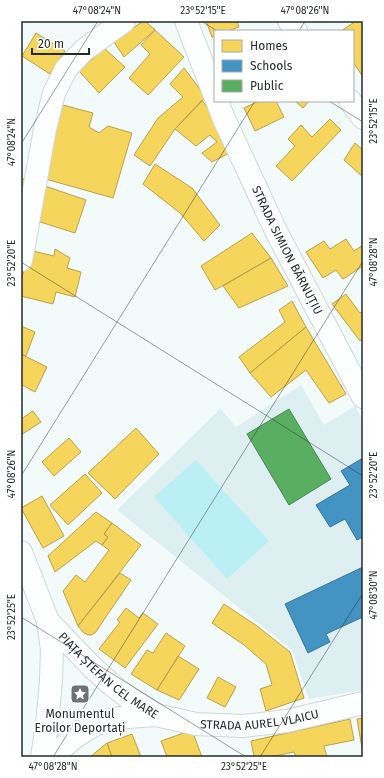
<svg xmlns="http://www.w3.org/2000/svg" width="384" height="778" font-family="'Fira Sans',sans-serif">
	<rect width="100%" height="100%" fill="#f2fafa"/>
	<!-- built -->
	<path fill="#ddeff1" d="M301,385L324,425L355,406L363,421V690L309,699L292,650L117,510L216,413L220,408L236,427Z"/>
	<!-- green -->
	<path fill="#bbeff6" d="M196,460L269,541L227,579L154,497Z"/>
	<!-- homes -->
	<path fill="#f6d55c" stroke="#b7a24e" d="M143,21H145L155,30L124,57L114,42Z
		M206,21H237L239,27L228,31H215V36L212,37Z
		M356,21H362L363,22V77L353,62V31H341Z
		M155,30L184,57L148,95L129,78L150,54L141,45Z
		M36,33L65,51L50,74L22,56Z
		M104,48L125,67L99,93L79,71Z
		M184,68L206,97L175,129L150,166L134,155L158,118L183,97L170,84Z
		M202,100L235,150L212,162L202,153L217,142L210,135L196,146L175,129Z
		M259,101H276L284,117L255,131L244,108Z
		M295,101H309L303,108Z
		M63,105L93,113L89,127L99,133L108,126L132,133L113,198L42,178Z
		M330,119L341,130L292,181L276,166L295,146L288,139L301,125L312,137Z
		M355,143L363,150V177L344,160Z
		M155,164L192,188L220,225L204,241L180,213L143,184Z
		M21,178L27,180L21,213Z
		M45,186L86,200L75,233L34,220Z
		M252,233L271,258L215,290L201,266Z
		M346,239L354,251L363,245V266L343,279L336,270L323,278L306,252L324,241L330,249Z
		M55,249L70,258L67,268L81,272L75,297L56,292L53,304L21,296V282L29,250L54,256Z
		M271,258L288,286L239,308L223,286Z
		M346,294L360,313L363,311V338L360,341L332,304Z
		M292,301L306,327L250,373L239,357L285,322L279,310Z
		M21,326L35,332L26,356L21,354Z
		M306,327L346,394L329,403L306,370L271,397L250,373Z
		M21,354L47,367L35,392L22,385L21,388Z
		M33,411L41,422L21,435V419Z
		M136,428L159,454L115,499L88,473Z
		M69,438L81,452L54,476L42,462Z
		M85,474L102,493L68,525L50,505Z
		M42,496L64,536L43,548L21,508Z
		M96,512L112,523L104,534L108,537L102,545L96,541L55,572L48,556Z
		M112,523L141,545L78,626L63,591L76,575L85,582L109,550L102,545L108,537L104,534Z
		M120,573L131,580L95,633L91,635H88L84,633L78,626Z
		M224,604L257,626L290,652L304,698L266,711L260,689L272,685L266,664L244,645L212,623Z
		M126,608L139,618L143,613L158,624L125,668L99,649L120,622L117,620Z
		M166,633L185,646L157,690L131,674L147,650L153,653Z
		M178,656L199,669L179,700L157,690Z
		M218,677L236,687L225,707L207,698Z
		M363,718V754L357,719Z
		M350,719L354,740L324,746L327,757H296L294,752L270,757H254L251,741Z
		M192,730L202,757H181L180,756L167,757L161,741Z
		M132,734L141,757H112L107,743Z
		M107,743L112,757H90Z"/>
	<!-- schools -->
	<path fill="#4393c3" stroke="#3a7496" d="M363,458V537L357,540L345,519L330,527L316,505L350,485L341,471Z
		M363,567V617L326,634L330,642L308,653L285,604Z"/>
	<!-- public -->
	<path fill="#5aae61" stroke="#4a8751" d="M289,409L331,479L289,505L247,434Z"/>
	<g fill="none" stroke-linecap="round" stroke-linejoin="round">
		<!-- minor casing -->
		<g stroke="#d0d7d7" stroke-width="24">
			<g id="minor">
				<path d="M186,21L215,96"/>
				<path d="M289,21L296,31"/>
				<path id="s1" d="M217,101L224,119L276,231L363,397"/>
				<path d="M350,101L363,118"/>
				<path d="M21,260L24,245L45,129L54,93L66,69L84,50L124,21"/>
			</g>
		</g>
		<!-- tertiary casing -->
		<g stroke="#d0d7d7" stroke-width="24">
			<path id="tertiary" d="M42,757L47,725L51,680L52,650L48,621
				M52,757C67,743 84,728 103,722C120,716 139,716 156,715"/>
		</g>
		<!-- secondary casing -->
		<g stroke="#d0d7d7" stroke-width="24">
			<g id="secondary">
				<path id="s2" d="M21,552L48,621L91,666L112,685L129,698L156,715L196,724L243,726L287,721L363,703"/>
			</g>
		</g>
		<!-- minor -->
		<use href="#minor" stroke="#fdfefe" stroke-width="22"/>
		<!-- tertiary -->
		<use href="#tertiary" stroke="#fdfefe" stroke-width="22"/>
		<!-- secondary -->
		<use href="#secondary" stroke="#fdfefe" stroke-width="22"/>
	</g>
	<!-- ticks -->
	<path fill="none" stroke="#252b2c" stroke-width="1" stroke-opacity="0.45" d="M201,21L217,31M299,31L305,21M329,101L363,122M21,144L98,21M21,262L363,476M21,476L255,101M21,617L246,757M53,757L363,261M260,757L363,593"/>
	<!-- icons -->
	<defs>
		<g id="sight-square" transform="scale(1)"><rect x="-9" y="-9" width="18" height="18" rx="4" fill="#6d7374" stroke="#fff"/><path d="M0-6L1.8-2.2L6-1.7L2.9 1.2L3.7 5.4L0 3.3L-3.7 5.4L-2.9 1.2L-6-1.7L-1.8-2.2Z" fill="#fff"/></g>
	</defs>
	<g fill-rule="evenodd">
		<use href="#sight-square" x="80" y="694"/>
	</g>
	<g text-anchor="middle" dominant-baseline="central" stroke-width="4" stroke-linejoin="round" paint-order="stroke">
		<!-- street labels -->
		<g font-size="12" fill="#252b2c" stroke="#fff">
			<text stroke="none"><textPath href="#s1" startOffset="165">STRADA SIMION BĂRNUȚIU</textPath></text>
			<text stroke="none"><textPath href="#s2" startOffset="156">PIAȚA ȘTEFAN CEL MARE</textPath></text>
			<text stroke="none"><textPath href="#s2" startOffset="323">STRADA AUREL VLAICU</textPath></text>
		</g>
		<!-- poi labels -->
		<g font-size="12" fill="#252b2c" stroke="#fff">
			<text x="80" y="714">Monumentul<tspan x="80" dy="14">Eroilor Deportați</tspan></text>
		</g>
	</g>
	<!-- border -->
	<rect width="384" height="778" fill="none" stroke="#ffffff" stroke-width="44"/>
	<!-- legend -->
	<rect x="214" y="30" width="140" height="72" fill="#ffffff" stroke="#a8aaab"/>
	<rect x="222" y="40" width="20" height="12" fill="#f6d55c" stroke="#a8aaab"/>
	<text x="250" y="50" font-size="12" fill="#252b2c">Homes</text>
	<rect x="222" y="60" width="20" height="12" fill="#4393c3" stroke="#a8aaab"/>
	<text x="250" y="70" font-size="12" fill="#252b2c">Schools</text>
	<rect x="222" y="80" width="20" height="12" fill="#5aae61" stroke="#a8aaab"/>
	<text x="250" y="90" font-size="12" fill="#252b2c">Public</text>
	<!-- scale -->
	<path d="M32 48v6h57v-6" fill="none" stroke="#252b2c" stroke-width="2"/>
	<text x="38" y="48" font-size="12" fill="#252b2c" stroke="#ffffff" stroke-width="3" paint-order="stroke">20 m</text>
	<rect x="22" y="22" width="340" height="734" fill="none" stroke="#252b2c" stroke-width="1.5"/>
	<g font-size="10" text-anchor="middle" fill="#252b2c">
		<text x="97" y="14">47°08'24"N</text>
		<text x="203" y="14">23°52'15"E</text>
		<text x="305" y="14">47°08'26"N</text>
		<text transform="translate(373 121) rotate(-90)" y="4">23°52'15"E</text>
		<text transform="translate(11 142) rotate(-90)" y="4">47°08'24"N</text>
		<text transform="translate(373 262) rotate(-90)" y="4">47°08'28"N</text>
		<text transform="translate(11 263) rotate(-90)" y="4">23°52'20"E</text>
		<text transform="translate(11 474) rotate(-90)" y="4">47°08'26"N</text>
		<text transform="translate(373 475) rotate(-90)" y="4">23°52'20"E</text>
		<text transform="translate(373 595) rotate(-90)" y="4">47°08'30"N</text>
		<text transform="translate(11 617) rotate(-90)" y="4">23°52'25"E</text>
		<text x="53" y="770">47°08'28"N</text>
		<text x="244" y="770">23°52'25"E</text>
	</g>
</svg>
